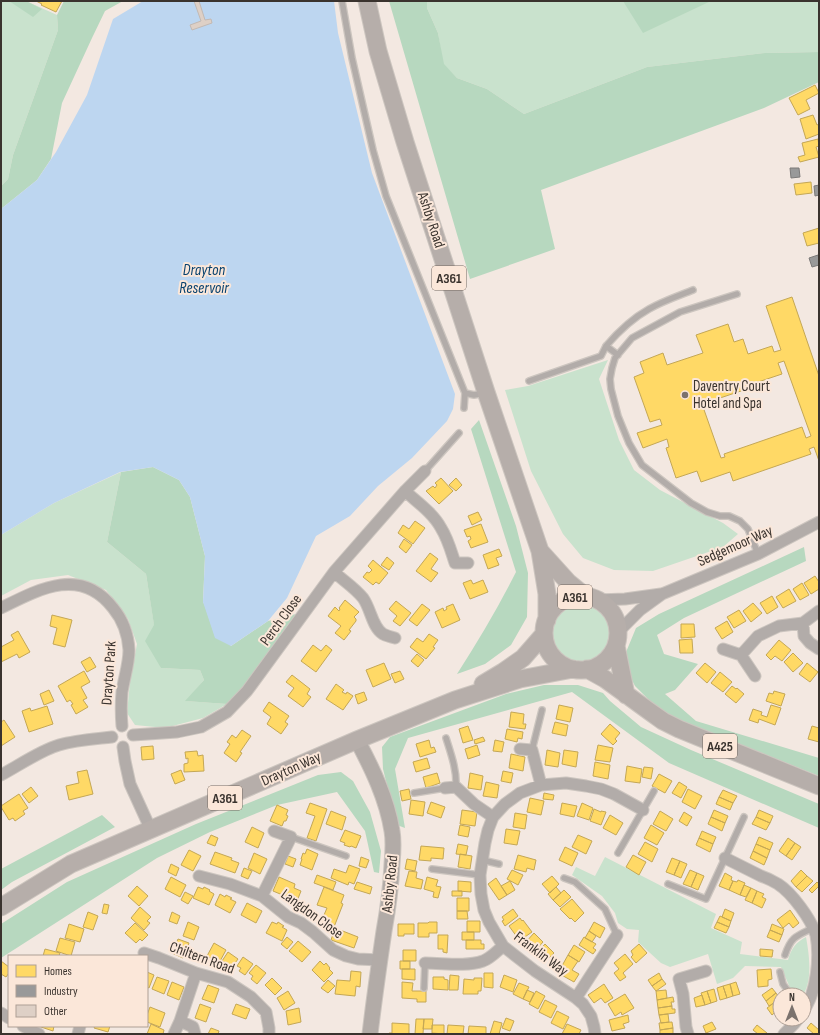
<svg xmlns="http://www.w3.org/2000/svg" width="820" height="1035" font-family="'Sofia Sans Condensed',sans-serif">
	<rect width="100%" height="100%" fill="#f3e8e1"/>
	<!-- green -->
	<path fill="#c9e2cd" d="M1,1H26L57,15L58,30L13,155L8,179L1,186Z
		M427,1H819V52L765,53L647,67L524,114L487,89L457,78L443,64L438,33L427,8Z
		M608,360L599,379L619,440L634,470L660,490L723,523L738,534L723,547L653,571L614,570L583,558L563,534L531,471L505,390L528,386Z
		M121,472L107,542L146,574L161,668L200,670L204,680L186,701L227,704L203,718L165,728L135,725L127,713L130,682L137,644L128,619L106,590L68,575L31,580L1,596V535L54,503Z
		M552 633a29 29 0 1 1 58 0a29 29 0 1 1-58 0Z
		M605,857L716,914L711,928L742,942L740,954L788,960C791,949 796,942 806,937C809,953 813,980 803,995L791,990L781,967L745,966L733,978L717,984L708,954L670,967L661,963L638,942L639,930L627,929L618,923L615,913L602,896L572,875L576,867L595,876Z"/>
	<!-- forest -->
	<path fill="#b7d8bf" d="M9,1H26L42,9L33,17Z
		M64,1H123L105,11L92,38L62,103L51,159L37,180L1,209V186L8,179L13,155L58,30L57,15Z
		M389,1H427V8L438,33L444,64L457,78L487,89L524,114L647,67L765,53L819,52V82L764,108L541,190L555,249L470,279Z
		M623,1H711L643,33Z
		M479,420L516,526L528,573L527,617L511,645L485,664L457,674C478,641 498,608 516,572L471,429Z
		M153,467L179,480L190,497L205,556L203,602L231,646L268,621L296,614L252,679L227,704L185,701L204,680L200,670L161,668L145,641L154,625L146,574L107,542L121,472Z
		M804,547L806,561L684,618L657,635L664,654L698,664L675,690L665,694L696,721L819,758V776L691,725L659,710L635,686L630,676L624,657L636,628L659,614Z
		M544,685H578L603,693L610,701L641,727L691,750L819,804V828L669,763L572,692L408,738L395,769L405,828L397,825L383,769L382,747L390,737L506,694Z
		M341,772L353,781L370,812L381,851L379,873L374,872L365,831L337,792L277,805L210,832L157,858L1,958V924L67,882L196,824L318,775Z
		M102,815L115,827L12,882L1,890V869Z"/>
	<!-- water -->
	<path fill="#bdd6f0" d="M143,1H334L338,33L372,173L455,394L453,409L447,421L412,458L378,486L350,516L316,536L287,598L268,621L231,646L215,638L203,602L205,556L190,497L179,480L153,467L120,472L54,503L1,535V209L37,180L56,152L87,95L113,19Z"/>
	<!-- homes -->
	<path fill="#ffd966" stroke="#c4a755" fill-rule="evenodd" d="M36,1H62L56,12L41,5L42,4Z
		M815,85L819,93L806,100L810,109L798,115L789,98Z
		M813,115L817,125L819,124V134L806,139L800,119Z
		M818,139L819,146L816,147L819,157L800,162L798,157L805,155L802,143Z
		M811,182L812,193L796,195L794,184Z
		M819,228V243L807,246L803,233Z
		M792,297L819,376V461L814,447L809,449L811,454L733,481L730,472L701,482L697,471L676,478L666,448L669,447L667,439L643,448L637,433L662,425L660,419L650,422L634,377L644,373L640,362L663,353L667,365L703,353L696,335L728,324L734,342L743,339L748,354L772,346L774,352L781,350L766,306ZM784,361L811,436L806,438L802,427L724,454L725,457L721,458L702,404L759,385L758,382L782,374L778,363Z
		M441,478L453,491L439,504L426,491L433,486L435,488L437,485L435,483Z
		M456,478L462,485L456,491L449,485Z
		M478,512L482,520L472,525L468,516Z
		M415,521L425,528L413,544L398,533L403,525L409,529Z
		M481,524L488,542L471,548L468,541L471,539L470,536L467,537L464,530Z
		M404,539L412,545L406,553L399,547Z
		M499,549L502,556L496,558L499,565L488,569L483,555Z
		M430,553L438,559L431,569L438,573L431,582L416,571Z
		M387,557L394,563L389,570L381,565Z
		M373,560L388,573L379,584L376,582L373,585L363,577L367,572L369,573L372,570L368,566Z
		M815,576L819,582V589L811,594L804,583Z
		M471,580L473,584L483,580L488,592L470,599L463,583Z
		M802,583L809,595L800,600L793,589Z
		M789,589L796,601L783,608L776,597Z
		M772,596L778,607L767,614L760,603Z
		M345,600L359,612L354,617L356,619V621L349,630L351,631L344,640L335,633L341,626L328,616L335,607L339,611L340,609L339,608Z
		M396,601L411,613L400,626L393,621L397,616L389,609Z
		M753,603L762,613L751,622L743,611Z
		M422,604L430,610L417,626L409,620Z
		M453,604L460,620L442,628L435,612L443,608L444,611L447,609L446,607Z
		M739,610L746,621L734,628L727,617Z
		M52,615L72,620L65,647L53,644L57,628L50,626Z
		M727,621L733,632L722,639L715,628Z
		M681,624H694L695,637L681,638Z
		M18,631L30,652L19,658L17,654L1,662V647L14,640L11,635Z
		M429,634L438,640L433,647L435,648L426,659L410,647L417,638L423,642Z
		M692,639L693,653H680L679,640Z
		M779,640L791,650L782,661L775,656L771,660L766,655Z
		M313,645L321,651L326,645L332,650L316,672L301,661Z
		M793,653L803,663L793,672L784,662Z
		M417,654L424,660L418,667L411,661Z
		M90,657L96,667L87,672L81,662Z
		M384,663L391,679L373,687L366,670Z
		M705,663L716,672L707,683L696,673Z
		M807,663L818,672L810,682L799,674Z
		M84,671L90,682L81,687L87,698L83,700L88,707L76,714L71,705L73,704L70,700L67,702L58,686Z
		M400,671L404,679L395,683L391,674Z
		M720,672L732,682L723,692L711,683Z
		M292,675L310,689L307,694L311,697L303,707L288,696L294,688L286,682Z
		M336,684L344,690L342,692L346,694L347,692L353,696L343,710L326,699Z
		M732,686L736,689L737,688L744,694L736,703L725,694Z
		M49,690L54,701L44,705L40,694Z
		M774,691L785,694L781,706L766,701L769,693L773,694Z
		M364,692L367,700L358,704L355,695Z
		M269,702L289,716L285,722L288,724L281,734L267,724L271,717L263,711Z
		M559,705L573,708L570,722L556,719Z
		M771,705L781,708L775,725L759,719L758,723L749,720L753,709L762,712L761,715L767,717Z
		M47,706L53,724L29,732L22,711L30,708L31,711Z
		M511,712L524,714L523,724H526L525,729L509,727Z
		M4,720L15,737L1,746V722Z
		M555,722L568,725L566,736L552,733Z
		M610,724L620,733L615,739L617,741L613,745L601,734Z
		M468,726L473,740L463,743L459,729Z
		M812,726L819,728V742L808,739Z
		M507,729L523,732L522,739L518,738L517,742L505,739Z
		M242,730L251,736L240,752L242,753L236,762L224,753L230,744L227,742L232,735L236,738Z
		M483,737L485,741L475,744L474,740Z
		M429,740L431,748L434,747L436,752L420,757L416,744Z
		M495,740L504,742L502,752L493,751Z
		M477,745L480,755L468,759L465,749Z
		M598,745L613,748L610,762L595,760Z
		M153,746L154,759L142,760L141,747Z
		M547,750L560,753L558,767L545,765Z
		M564,750L578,752L576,767L562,764Z
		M197,751L198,756L203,755L204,771L184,772V764L188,763V758L186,759L185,752Z
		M511,754L525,757L523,771L509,768Z
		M427,758L430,768L416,772L413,762Z
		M595,762L610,765L608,779L593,776Z
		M627,766L642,769L640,783L625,781Z
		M644,767L653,768L651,779L642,777Z
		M87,770L93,794L69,800L66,786L79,783L77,772Z
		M181,770L185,780L175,784L171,774Z
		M503,771L513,773L511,783L501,781Z
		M437,773L440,783L426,788L423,777Z
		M470,773L483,776L481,790L468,788Z
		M659,774L672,781L665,793L652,786Z
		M486,782L499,785L497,798L483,796Z
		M679,782L687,787L681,798L672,793Z
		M31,787L38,796L29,803L22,794Z
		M409,789L411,799L402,801L400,791Z
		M688,789L702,796L695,809L682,802Z
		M723,790L737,796L733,803L719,797Z
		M544,793L554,795L553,800L543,799Z
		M19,794L28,808L23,811L25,814L15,821L13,818L9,820L1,807V806Z
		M719,797L733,803L730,810L716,804Z
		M530,798L544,801L541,815L527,812Z
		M411,800L425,802L423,816L409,814Z
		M431,802L445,807L441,818L427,813Z
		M310,803L327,809L316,841L307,838L315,816L306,813Z
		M562,803L577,806L574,817L560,814Z
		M582,803L593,808L589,820L577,816Z
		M277,805L288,810L286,815L288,816L286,821H284L282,826L270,821Z
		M594,809L601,812V811L606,812L601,825L590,821Z
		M462,810L477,812L475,826L460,824Z
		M714,810L728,816L725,823L711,817Z
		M759,810L773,816L770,823L756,817Z
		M331,811L346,817L342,830L326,824Z
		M660,811L673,819L666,831L653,824Z
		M684,812L692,817L687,826L679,821Z
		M515,813L527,815L525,829L513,827Z
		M610,815L623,823L616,835L603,828Z
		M711,817L725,823L722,831L708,824Z
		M756,817L770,823L766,830L752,824Z
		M460,825L470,827L468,837L458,835Z
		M651,825L664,833L657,845L644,838Z
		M252,827L264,833L258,848L245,842Z
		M506,829L520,831L517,845L504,843Z
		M345,830L361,836L356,848L351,846L350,847L344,845L345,843L340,841Z
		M702,831L716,837L713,844L699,838Z
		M211,835L218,838L215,846L207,843Z
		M578,835L592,841L586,854L572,847Z
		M759,837L773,843L770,850L756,844Z
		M699,838L713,844L710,852L696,845Z
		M788,838L795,843L786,856L779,851Z
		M645,842L658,849L652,862L638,854Z
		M795,843L801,847L792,860L786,856Z
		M458,844L468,846L466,855L456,854Z
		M756,844L770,850L767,858L753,851Z
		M421,846L444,848L443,859L431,858V861L419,860Z
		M565,847L578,853L572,866L559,860Z
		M307,849L318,854L312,870L300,865L302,859H301L303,853L305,854Z
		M189,850L201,856L193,871L181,865Z
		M753,851L767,858L764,865L750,858Z
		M215,852L232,858L231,860L239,863L235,873L210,864Z
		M254,853L267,859L260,874L248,868Z
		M460,854L472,856L470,869L458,867Z
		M518,855L536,860L534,870L527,868L526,872L514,869Z
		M633,855L646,862L639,875L626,867Z
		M288,856L296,859L293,867L285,864Z
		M361,857L369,860L366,868L359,866Z
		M672,858L680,861L674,875L666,872Z
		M407,859L417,861L415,871L405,869Z
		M680,861L687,864L681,878L674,875Z
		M171,864L179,868L176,876L168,872Z
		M349,865L360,869L354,884L349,882L348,885L331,878L334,869L346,873Z
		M244,868L252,871L248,879L241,876Z
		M512,870L523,875L518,885L507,879Z
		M690,870L697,873L691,887L683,884Z
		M801,870L807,876L796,887L791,881Z
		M409,871L417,872L416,878L423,880L421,889L405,886Z
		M697,873L704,876L698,890L691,887Z
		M725,873L732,877L731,880L733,881L729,890L719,886Z
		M317,875L336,882L333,890L314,883Z
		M552,876L559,884L550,893L542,884Z
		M807,876L813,881L802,892L796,887Z
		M171,877L186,885L180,897L165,889Z
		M279,877L295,884L294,888L301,891L297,901L273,891Z
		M427,877L438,880L436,886L441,887L438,898L433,897L434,892L424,889Z
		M496,878L507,895L499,900L488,884Z
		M738,880L745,883L740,895L729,890L733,881L737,882Z
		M458,881L471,882V892L458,891Z
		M510,881L515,890L507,895L501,886Z
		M357,882L372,887L370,894L354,889Z
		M817,882L819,884V886L812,893L809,890Z
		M744,885L751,888L746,897L740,895Z
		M137,886L148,896L139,906L128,896Z
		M198,887L203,889L204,887L210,890L209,891L214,894L209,905L193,898Z
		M324,887L344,895L341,903L343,904L334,927L321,922L327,908L317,905Z
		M556,887L561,893L553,900L548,894Z
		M751,888L757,891L752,903L745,900Z
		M564,890L571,897L560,907L553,900Z
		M452,891H462V896H452Z
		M757,891L764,894L762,897L766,899L762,908L752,903Z
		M185,892L193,896L188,904L181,900Z
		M220,894L225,897L226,895L232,898L230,899L236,902L230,913L215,905Z
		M457,898H469V911H457Z
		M572,899L584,913L575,922L571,918L570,919L560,909Z
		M247,903L262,911L256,923L241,915Z
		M104,904L109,905L107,914L102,913Z
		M140,907L151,917L147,921L150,923L144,930L131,918Z
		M513,909L518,916L505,926L502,921L504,920L502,917Z
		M725,909L734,913L731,921L722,917Z
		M790,910L799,923L793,928L789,923L783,928L777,920Z
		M457,911H467L468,919H457Z
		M88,912L98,916L93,930L83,927Z
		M172,912L180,916L177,924L169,921Z
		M720,916L731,921L729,927L717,922Z
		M520,918L522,921L523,920L532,932L522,939L518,935L517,937L509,926Z
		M467,921H480V932H467Z
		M188,922L199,927L194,940L183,936Z
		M272,922L277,924L278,922L284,926L282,927L287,930L282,941L266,933Z
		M429,922H437V933H429V937H418V923H428Z
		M594,922L605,928L600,938L589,931Z
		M717,922L729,927L726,933L714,928Z
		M135,923L148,935L142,941L140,939L136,943L125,933Z
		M69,924L84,929L80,942L65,938Z
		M398,924H414V934H404V936H398Z
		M772,924L784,929L782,935L770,930Z
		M335,928L358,937L354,948L331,940Z
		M770,930L782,935L779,942L767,937Z
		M589,931L596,936L592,942L585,938Z
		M462,932H474V940H462Z
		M534,933L543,942L534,952L525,943Z
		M438,935H448L447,953L443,952V949H438Z
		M287,937L293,942L287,949L281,944Z
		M584,937L596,944L593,948L596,950L593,954L579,945Z
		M60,938L75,942L71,956L56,951Z
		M178,939L189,943L183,958L172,953Z
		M466,940H481V944H484V949H466Z
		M298,941L311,952L302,962L289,951Z
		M214,943L226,950L219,963L207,956Z
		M545,944L554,953L546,961L543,958L541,960L535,955Z
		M639,944L647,953L636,963L631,957L633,955L631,951Z
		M574,945L585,952L579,962L568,955Z
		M45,949L60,953L59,956H43Z
		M760,949L773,950L772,957L760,956Z
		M403,950H416V961H403Z
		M228,952L238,959L230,970L224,966L226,963L222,961Z
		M625,954L633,964L623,973L626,977L620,981L614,973L619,969L614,963Z
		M568,955L578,961L572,970L579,974L574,982L558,973Z
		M243,957L253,964L245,975L239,971L241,968L237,966Z
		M1,961L9,967V973L6,977L1,974Z
		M320,961L324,965L326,963L330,968L329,969L333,973L324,982L312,970Z
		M400,961H410V969H400Z
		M256,965L266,973L257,984L251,979L253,976L249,973Z
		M402,969H415V980L402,979Z
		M771,969L772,979L768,980V986L758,987L757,970Z
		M351,971L361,972L360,987L356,986L355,996L335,994L337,980L350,981Z
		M147,972L154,975L149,988L147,987Z
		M484,973H493V988L484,987Z
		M659,973L662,979L652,986L648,980Z
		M450,975L459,976L458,990H449Z
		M504,975L517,980L513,992L500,987Z
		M157,977L169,981L164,994L152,989Z
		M433,977H444V979L448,980V990L433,989Z
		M272,978L282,988L275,995L265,985Z
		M474,978H482L481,991H478V994H463L464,979L474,980Z
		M662,979L666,984L656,991L652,986Z
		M328,980L335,986L328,993L321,988Z
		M172,982L184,987L179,1000L167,995Z
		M402,982L413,983L412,991H426V1002H417V999L402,998Z
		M736,982L740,994L733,996L730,984Z
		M519,983L529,987L523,999L513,994Z
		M604,984L613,998L605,1003L601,998L594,1003L588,995Z
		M730,984L733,996L727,998L723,986Z
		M208,985L219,989L214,1003L202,999Z
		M723,986L727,998L720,1000L717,988Z
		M772,988L776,993L766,1001L762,995Z
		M714,989L717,1001L711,1003L707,991Z
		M527,990L534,993L530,1002L523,999Z
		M666,990L667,998L657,1000L656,991Z
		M288,991L295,1003L284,1010L277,998Z
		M536,991L545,996L538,1009L529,1004Z
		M707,991L711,1003L705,1005L701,993Z
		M776,993L780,999L769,1006L766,1001Z
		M625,994L634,1008L622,1015L621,1012L615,1016L608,1004Z
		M702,995L705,1005L696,1007L694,998Z
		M673,997L674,1002H671L672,1006L658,1008L657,1000Z
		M545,1000L557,1006L551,1018L539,1012Z
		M775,1002L780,1008L772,1015L767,1008Z
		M200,1004L211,1008L206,1022L195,1018Z
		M236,1004L250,1009L246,1019L232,1014Z
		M672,1006V1009H675V1013L659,1015L658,1008Z
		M150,1007L165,1013L160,1027L147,1022V1015Z
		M299,1008L301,1022L288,1025L286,1011Z
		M557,1011L569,1017L563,1029L551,1023Z
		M668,1014L669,1022L661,1023L659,1015Z
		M628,1015L629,1022L623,1024L625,1028L612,1031L609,1020Z
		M506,1018L514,1021L510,1031L502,1028Z
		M416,1019H424L423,1034H415Z
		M424,1019H433L432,1029H423Z
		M494,1021L502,1023L499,1034H490Z
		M672,1022L673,1028L660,1030L659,1023Z
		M712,1022L716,1029L706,1033L703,1026Z
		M392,1023L409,1024V1034H389V1033H392Z
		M811,1023L819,1030V1034H814L807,1028Z
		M151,1024L164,1030L163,1034H147Z
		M567,1024L581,1030L579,1034H562Z
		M432,1025H444V1034L432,1033Z
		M448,1025L464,1026L463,1034H447Z
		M757,1025L767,1033L766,1034H758L753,1030Z
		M38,1026H54L53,1031Z
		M95,1026H110L108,1032L94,1028Z
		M469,1026L486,1027V1034H468Z
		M211,1028L219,1031L218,1034H208Z
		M673,1028V1034H660V1030Z"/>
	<!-- industry -->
	<path fill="#999" stroke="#7c7a79" d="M790,168H799L800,177L791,178Z
		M819,185V195L815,196L814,186Z
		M818,255L819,259V265L812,267L809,258Z"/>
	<!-- building -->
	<path fill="#ded0c6" stroke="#c2b9b4" d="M194,1H199L205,20L211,19L212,23L192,30L190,25L201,21Z"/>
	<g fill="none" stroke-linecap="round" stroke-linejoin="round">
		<!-- lane casing -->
		<g stroke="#ccc5bf" stroke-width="8">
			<path id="lane" d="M342,1L352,58L373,150L386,196L465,393L474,395L484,393
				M737,294L680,312L632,338L615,358L612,368L610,379L611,389L618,416L629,443L642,465L691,503L707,512L720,516H729L740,521L748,529L758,554
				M618,355L606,346C618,332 633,318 649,309C663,301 678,296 693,290
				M529,381L601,356L606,346
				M464,408L465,393
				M425,471L459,433
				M446,738C451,754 457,770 456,787
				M532,750L542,710
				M414,793L445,788
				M291,837L346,856
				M618,853L654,791
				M482,860L499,864
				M432,869L480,875
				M564,878L575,882L605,909L617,935
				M668,884L706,899L744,817
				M785,955C791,937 796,936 813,928
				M780,972L783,984L791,995
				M424,988L425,963"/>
		</g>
		<!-- street casing -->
		<g stroke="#ccc5bf" stroke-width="13">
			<path id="street" d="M405,491C417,502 433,513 441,528C448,539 451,551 455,563H468
				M334,572C344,581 355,588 363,598C371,609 372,627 383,634C387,636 391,637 395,638
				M598,600L625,599L661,594
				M1,608C39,589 81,566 113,608C123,620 128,634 129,650C129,664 124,678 122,692C121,703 121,714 122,726
				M803,623L804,636L810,643L819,649
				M618,632L640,610L662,594L758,554L819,522
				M723,649L741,655L758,636L779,626L803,623L819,611
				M741,655L755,676
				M133,735L177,732L201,727L227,712L247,691L334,572L405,491L425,471
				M123,747L125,761L130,784L151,830
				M520,749L532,750L541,785
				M1,775C18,766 41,750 59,745C76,740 94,739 112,737
				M445,788L456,787L474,804L493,817
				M274,831L291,837L262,896L288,917L301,923L313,932L333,950L346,956L358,959L380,960
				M725,858C737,864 749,870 761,876C767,878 773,881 778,884C792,893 811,919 816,935C820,957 817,991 804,1010
				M199,876L230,884L262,896
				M144,953L159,958L196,973L228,982L251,997L266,1012L269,1028V1034
				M425,963C444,963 465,967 483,961C491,958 497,951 503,946
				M576,998L617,935
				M1,1013L9,1018
				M180,1021L193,1027L195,1034
				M23,1026L30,1030L39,1034
				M78,1034L80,1026
				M174,1034L180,1021L196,973
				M595,1034L594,1027L591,1016L583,1004L576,998L535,971L503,946L489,922L484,910L481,894L480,875L485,843L488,830L493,817L505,804L520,793L541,785L566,783L586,786L601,789L614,794L643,810
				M688,1034L686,1027L683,994L679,979L706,971
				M784,1034L794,1024L798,1019"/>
		</g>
		<!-- secondary casing -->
		<g stroke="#ccc5bf" stroke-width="17">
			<path id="secondary" d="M357,740C372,768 387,799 392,831C394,842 393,853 392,864C391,887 388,909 384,931C379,965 374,1000 370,1034"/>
		</g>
		<!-- primary casing -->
		<g stroke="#ccc5bf" stroke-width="19">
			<path id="primary" d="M367,1L378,51L405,142L486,392L540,551L547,594V620
				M540,551L568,582L585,596
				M544 633a37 37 0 1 1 74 0a37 37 0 1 1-74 0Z
				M616,646L626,695
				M587,669L605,679L649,711L663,721L679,729L819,786
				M483,684L503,672L523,658L544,634
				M1,907L71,864L357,740L455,700L520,679L573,669"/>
		</g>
		<!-- lane -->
		<use href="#lane" stroke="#b2aca9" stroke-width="5.5"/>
		<!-- street -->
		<use href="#street" stroke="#b2aca9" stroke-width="11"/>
		<!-- secondary -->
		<use href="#secondary" stroke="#b2aba7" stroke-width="15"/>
		<!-- primary -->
		<use href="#primary" stroke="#b6aeaa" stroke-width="17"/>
	</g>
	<!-- markers -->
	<circle fill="#7b726d" stroke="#fbe7d9" stroke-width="1.5" cx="685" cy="395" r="4"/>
	<g text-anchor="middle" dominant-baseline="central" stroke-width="4" stroke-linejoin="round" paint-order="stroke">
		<!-- shield labels -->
		<g fill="#fbe7d9" stroke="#746961" stroke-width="1">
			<rect x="432" y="266" width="34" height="24" rx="3"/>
			<rect x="558" y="585" width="34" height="24" rx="3"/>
			<rect x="703" y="734" width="34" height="24" rx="3"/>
			<rect x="208" y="786" width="34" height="24" rx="3"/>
		</g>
		<g font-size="14" font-weight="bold" fill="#3a332e">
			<text x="449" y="278">A361</text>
			<text x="575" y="597">A361</text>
			<text x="720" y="746">A425</text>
			<text x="225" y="798">A361</text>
		</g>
		<!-- street labels -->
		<g font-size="15" fill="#3a332e" stroke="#fbe7d9">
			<text transform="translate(431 220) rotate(72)">Ashby Road</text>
			<text transform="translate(735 546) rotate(-24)">Sedgemoor Way</text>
			<text transform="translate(281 620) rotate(-54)">Perch Close</text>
			<text transform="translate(109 673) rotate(-86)">Drayton Park</text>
			<text transform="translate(291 769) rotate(-24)">Drayton Way</text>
			<text transform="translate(390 884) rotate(-84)">Ashby Road</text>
			<text transform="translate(312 914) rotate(36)">Langdon Close</text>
			<text transform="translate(541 954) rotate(37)">Franklin Way</text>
			<text transform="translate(202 958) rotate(20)">Chiltern Road</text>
		</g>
		<!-- poi labels -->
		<g font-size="15" fill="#3a332e" stroke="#fbe7d9" text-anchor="start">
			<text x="693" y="386">Daventry Court<tspan x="693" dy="17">Hotel and Spa</tspan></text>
		</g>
		<!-- water labels -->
		<g font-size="16" font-style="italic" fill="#07416e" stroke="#fbe7d9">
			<text x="204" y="270">Drayton<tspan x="204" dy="18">Reservoir</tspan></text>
		</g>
	</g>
	<!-- border -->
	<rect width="820" height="1035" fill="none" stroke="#3a332e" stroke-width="4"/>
	<!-- legend -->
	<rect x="8" y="955" width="140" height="72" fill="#fbe7d9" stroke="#ae9f95"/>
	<rect x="16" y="965" width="20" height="12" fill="#ffd966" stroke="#ae9f95"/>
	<text x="44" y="975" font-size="12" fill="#3a332e">Homes</text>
	<rect x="16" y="985" width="20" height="12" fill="#999999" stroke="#ae9f95"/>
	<text x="44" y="995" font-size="12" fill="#3a332e">Industry</text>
	<rect x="16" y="1005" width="20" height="12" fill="#ded0c6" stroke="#ae9f95"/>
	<text x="44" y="1015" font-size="12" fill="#3a332e">Other</text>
	<!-- north arrow -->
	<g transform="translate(792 1007)"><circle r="19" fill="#fbe7d9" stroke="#ae9f95"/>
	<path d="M0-3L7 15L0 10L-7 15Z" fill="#7b726d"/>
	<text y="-6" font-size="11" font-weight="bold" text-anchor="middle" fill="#3a332e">N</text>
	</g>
</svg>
